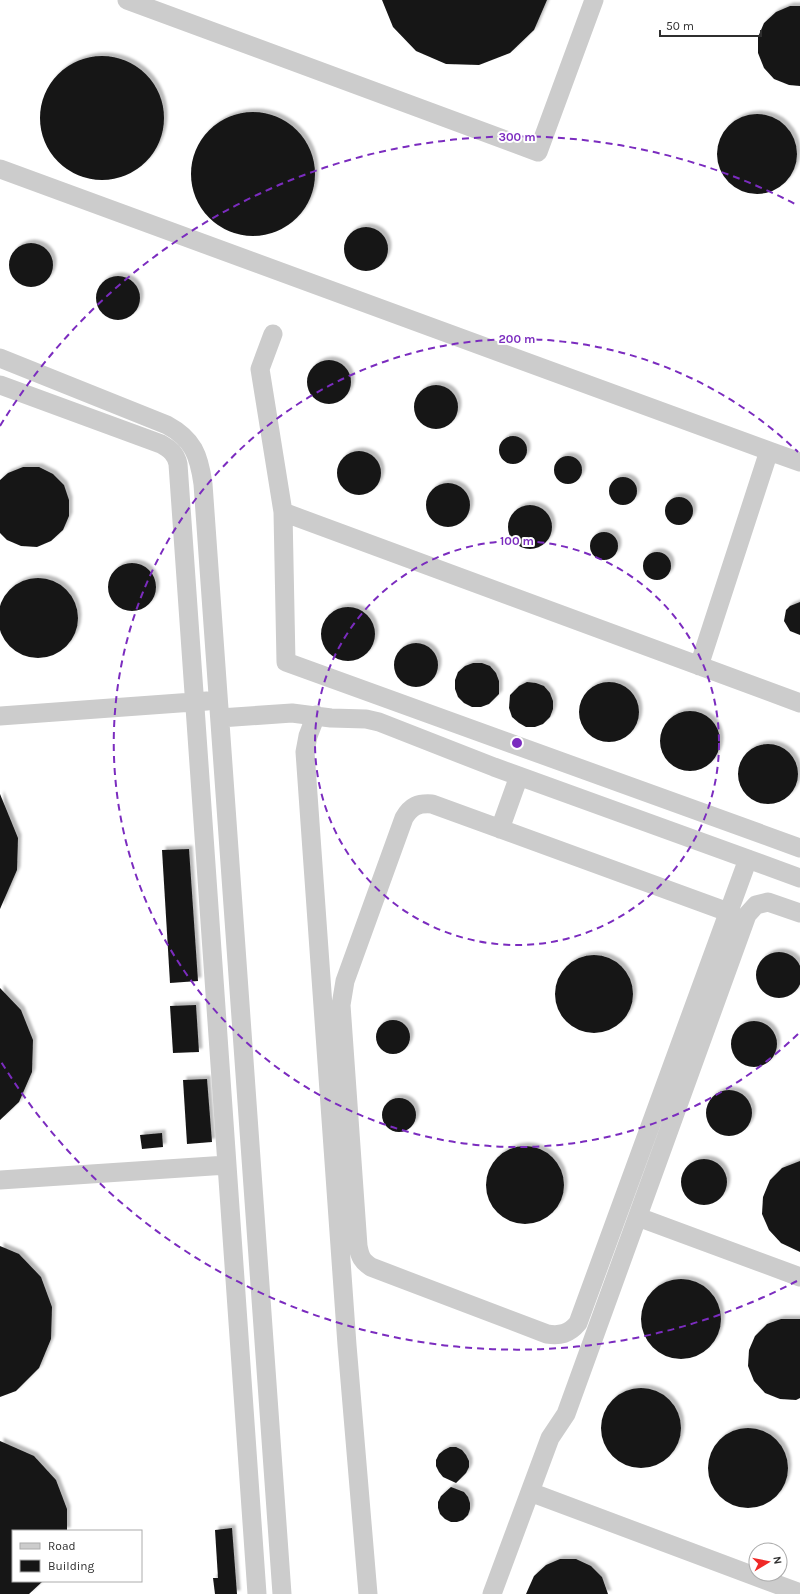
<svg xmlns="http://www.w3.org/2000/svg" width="800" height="1594" font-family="Karla,sans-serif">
	<defs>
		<filter id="shadow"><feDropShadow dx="3.5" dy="-3.5" stdDeviation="1" flood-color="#0004"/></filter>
	</defs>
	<rect width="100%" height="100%" fill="#fff"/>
	<!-- building -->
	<path fill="#161616" filter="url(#shadow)" d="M382,0H547L534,30L510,53L479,65L446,64L416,51L393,27Z
		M790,6H800V86L789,85L774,79L764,68L758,53V37L764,23L776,12Z
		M40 118a62 62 0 1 1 124 0a62 62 0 1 1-124 0Z
		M191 174a62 62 0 1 1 124 0a62 62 0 1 1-124 0Z
		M717 154a40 40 0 1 1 80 0a40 40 0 1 1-80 0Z
		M344 249a22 22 0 1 1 44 0a22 22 0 1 1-44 0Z
		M9 265a22 22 0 1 1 44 0a22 22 0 1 1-44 0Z
		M96 298a22 22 0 1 1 44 0a22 22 0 1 1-44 0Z
		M307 382a22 22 0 1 1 44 0a22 22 0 1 1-44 0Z
		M414 407a22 22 0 1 1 44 0a22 22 0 1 1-44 0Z
		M499 450a14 14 0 1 1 28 0a14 14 0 1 1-28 0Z
		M337 473a22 22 0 1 1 44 0a22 22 0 1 1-44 0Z
		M554 470a14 14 0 1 1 28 0a14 14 0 1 1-28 0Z
		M23,467H39L53,474L64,485L69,500V516L63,530L51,541L37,547L21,546L7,540L0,533V480L8,473Z
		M609 491a14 14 0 1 1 28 0a14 14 0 1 1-28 0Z
		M426 505a22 22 0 1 1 44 0a22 22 0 1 1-44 0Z
		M665 511a14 14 0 1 1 28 0a14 14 0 1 1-28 0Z
		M508 527a22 22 0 1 1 44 0a22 22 0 1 1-44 0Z
		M590 546a14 14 0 1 1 28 0a14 14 0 1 1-28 0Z
		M643 566a14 14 0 1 1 28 0a14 14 0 1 1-28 0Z
		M108 587a24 24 0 1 1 48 0a24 24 0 1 1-48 0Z
		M-2 618a40 40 0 1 1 80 0a40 40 0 1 1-80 0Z
		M800,602V635L790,631L784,621L786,610L790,606Z
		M321 634a27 27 0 1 1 54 0a27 27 0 1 1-54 0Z
		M394 665a22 22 0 1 1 44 0a22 22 0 1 1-44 0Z
		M473,663H482L490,666L496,673L499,681V694L489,704L481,707H472L464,703L458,697L455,689V680L458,672L465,666Z
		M527,682L536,683L544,686L550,693L553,701V709L550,717L543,724L535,727H526L519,723L512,717L509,708L510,695L519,686Z
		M579 712a30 30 0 1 1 60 0a30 30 0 1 1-60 0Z
		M660 741a30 30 0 1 1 60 0a30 30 0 1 1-60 0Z
		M738 774a30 30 0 1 1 60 0a30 30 0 1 1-60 0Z
		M0,794L18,838L17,870L0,909Z
		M189,849L198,981L170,983L162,850Z
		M756 975a23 23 0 1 1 46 0a23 23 0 1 1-46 0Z
		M555 994a39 39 0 1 1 78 0a39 39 0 1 1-78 0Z
		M0,988L21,1010L33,1040L32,1072L19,1102L0,1120Z
		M196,1005L199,1052L173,1053L170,1006Z
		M376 1037a17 17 0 1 1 34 0a17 17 0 1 1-34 0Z
		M731 1044a23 23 0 1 1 46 0a23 23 0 1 1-46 0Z
		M207,1079L212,1142L187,1144L183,1080Z
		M706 1113a23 23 0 1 1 46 0a23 23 0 1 1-46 0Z
		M382 1115a17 17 0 1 1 34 0a17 17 0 1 1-34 0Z
		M162,1133L163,1147L142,1149L140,1135Z
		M486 1185a39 39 0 1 1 78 0a39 39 0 1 1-78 0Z
		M681 1182a23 23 0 1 1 46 0a23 23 0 1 1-46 0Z
		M800,1161V1252L781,1243L769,1230L762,1214L763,1197L770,1180L782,1168Z
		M0,1246L19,1254L41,1277L52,1307L51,1339L39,1368L16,1391L0,1397Z
		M641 1319a40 40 0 1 1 80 0a40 40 0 1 1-80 0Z
		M781,1319H800V1398L796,1400L780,1399L765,1393L754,1381L748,1366L749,1350L755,1336L767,1324Z
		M601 1428a40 40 0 1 1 80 0a40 40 0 1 1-80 0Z
		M708 1468a40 40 0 1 1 80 0a40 40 0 1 1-80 0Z
		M0,1441L34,1456L56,1480L67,1509V1531H13V1581H43L29,1594H0Z
		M450,1447H456L462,1450L466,1455L469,1461V1467L466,1473L456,1483L443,1477L439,1472L436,1466V1460L439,1454L444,1450Z
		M451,1487L464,1492L468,1497L470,1503V1509L468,1515L463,1520L457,1522H451L445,1519L440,1514L438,1508V1502L441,1496Z
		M232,1528L237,1594H215L213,1578H218L215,1530Z
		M560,1559H576L591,1566L602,1577L608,1594H526L534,1576L546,1565Z"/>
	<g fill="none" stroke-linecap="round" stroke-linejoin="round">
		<!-- minor -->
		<path stroke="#ccc" stroke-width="19" d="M127,0L538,152L594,0
			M0,169L769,451
			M273,334L260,369L283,512L286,662L800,848
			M0,358L167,425C193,439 199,455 203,484L282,1594
			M0,385L161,444C170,449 176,454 178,464L257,1594
			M283,512L800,703
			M699,666L769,451L800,462
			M316,715L308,736L305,752L347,1345L368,1594
			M0,716L207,701
			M220,718L292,713L331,718L366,719L379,722L494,767L800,878
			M500,829L519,776
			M728,912L432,804C418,803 411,806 404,818L345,981L341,1005L358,1246C360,1257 362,1261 371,1267L547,1334C560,1336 569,1334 578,1323L748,859
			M0,1180L227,1165
			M638,1217L800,1277
			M530,1492L800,1593
			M492,1594L550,1438L566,1414L747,915L756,905L768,902L800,913"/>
	</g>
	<!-- distance rings -->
	<g fill="none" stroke="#7b2cbf" stroke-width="2" stroke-dasharray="7 5">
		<circle cx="517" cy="743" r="202"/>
		<path d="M798 1034A404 404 0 1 1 798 452"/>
		<path d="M797 1281A606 606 0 0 1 0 1060M0 426A606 606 0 0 1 797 205"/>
	</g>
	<circle cx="517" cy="743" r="6" fill="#7b2cbf" stroke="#fff" stroke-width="2"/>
	<g font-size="12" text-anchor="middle" font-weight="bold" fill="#7b2cbf" stroke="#fff" stroke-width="4" stroke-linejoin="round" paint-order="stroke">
		<text x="517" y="141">300 m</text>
		<text x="517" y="343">200 m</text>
		<text x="517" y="545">100 m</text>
	</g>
	<!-- legend -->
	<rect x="12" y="1530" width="130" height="52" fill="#ffffff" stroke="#acacac"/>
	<rect x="20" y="1543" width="20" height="6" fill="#cccccc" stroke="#acacac"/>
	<text x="48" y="1550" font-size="12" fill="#2f2f2f">Road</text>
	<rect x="20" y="1560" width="20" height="12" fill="#161616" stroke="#acacac"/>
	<text x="48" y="1570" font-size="12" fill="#2f2f2f">Building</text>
	<!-- north arrow -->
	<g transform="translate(768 1562) rotate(80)"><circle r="19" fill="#ffffff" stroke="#acacac"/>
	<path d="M0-3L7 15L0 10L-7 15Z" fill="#f02927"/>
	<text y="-6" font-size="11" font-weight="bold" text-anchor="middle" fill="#2f2f2f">N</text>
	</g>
	<!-- scale -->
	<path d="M660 30v6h101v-6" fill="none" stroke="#2f2f2f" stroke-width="2"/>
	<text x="666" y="30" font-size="12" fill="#2f2f2f" stroke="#ffffff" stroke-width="3" paint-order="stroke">50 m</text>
</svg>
